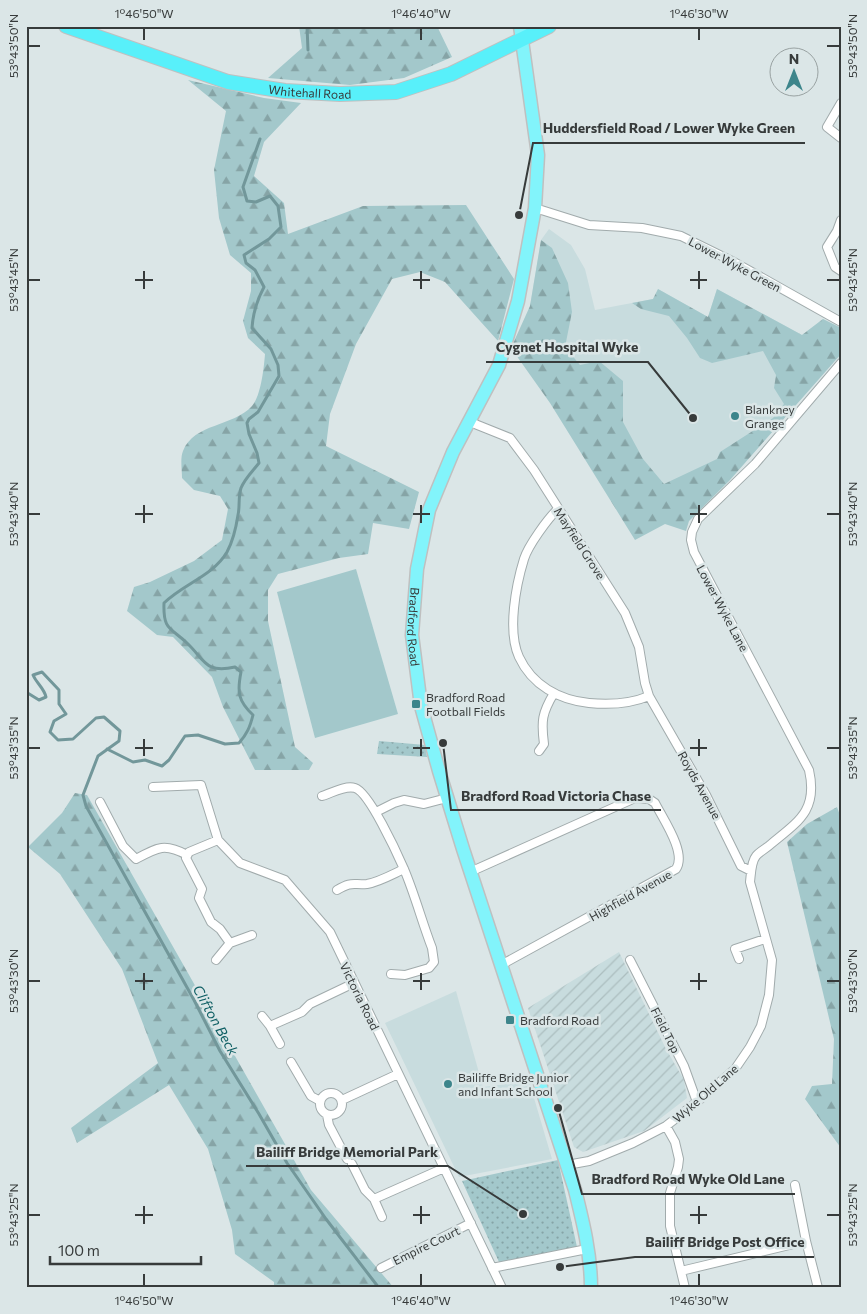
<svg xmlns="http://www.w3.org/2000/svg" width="867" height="1314" font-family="Commissioner,sans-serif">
	<defs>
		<pattern id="industrial-furrows" width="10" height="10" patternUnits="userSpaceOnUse" patternTransform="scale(1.25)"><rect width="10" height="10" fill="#c8dcde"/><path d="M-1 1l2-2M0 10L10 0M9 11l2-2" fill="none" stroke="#acbebf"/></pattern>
		<pattern id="forest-firs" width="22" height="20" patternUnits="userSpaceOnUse" patternTransform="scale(1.25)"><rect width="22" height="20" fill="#a3c8cb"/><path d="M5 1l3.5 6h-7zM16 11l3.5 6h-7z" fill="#86a4a6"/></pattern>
		<pattern id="park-dots" width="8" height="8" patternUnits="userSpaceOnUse" patternTransform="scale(1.25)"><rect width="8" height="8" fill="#a3c8cb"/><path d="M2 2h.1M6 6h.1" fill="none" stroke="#86a4a6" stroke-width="1.8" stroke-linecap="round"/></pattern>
	</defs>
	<rect width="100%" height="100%" fill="#dbe6e7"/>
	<!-- built -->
	<path fill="#c8dcde" d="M549,229L571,245L585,269L595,310L653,299L658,289L708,317L717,289L802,335L823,319L841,328V354L729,481L667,523L530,306L541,240Z
		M456,991L483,1087L529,1081L552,1159L459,1177L385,1023Z"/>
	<!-- industrial -->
	<path fill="url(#industrial-furrows)" d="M619,952L666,1049L684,1080L687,1098L644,1131L583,1152L574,1147L528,1008Z"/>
	<!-- green -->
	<path fill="#a3c8cb" d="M356,569L398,714L315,738L277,592Z"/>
	<!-- forest -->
	<path fill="url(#forest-firs)" d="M299,26H437L452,57L404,78L350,85L268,78L302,48Z
		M188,80L264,98L301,103L264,142L254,176L284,203L288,234L363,206L466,205L514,279L498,341L445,282L420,272L392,279L356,344L330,414L326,446L419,492L409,529L373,523L368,554L339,558L278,574L268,590V621L295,747L313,763L309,770H255L223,707L212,677L173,637L157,635L127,611L134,587L150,582L194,561L222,540L228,509L220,496L194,490L182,478C182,470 180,458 183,451C194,423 233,427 252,406C261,396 264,367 265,354L248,338L243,321L251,291V273L230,255L219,218L214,170L226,111Z
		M541,240L552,248L568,283L572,312L565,347L580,365L599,361L623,381V422L643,459L664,484L717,459L720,452L773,418L784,404L774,388L776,375L763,351L712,363L700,358L687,338L669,316L641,309L632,303L653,299L658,289L708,317L717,289L802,335L823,319L841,328V354L729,481L689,521L686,531L665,524L635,540L550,403L511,348L530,306Z
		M75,793L87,795L311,1190L394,1288H274V1282L235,1254L232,1230L208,1149L169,1085L77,1143L71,1128L158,1063L122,969L60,874L28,847L62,813Z
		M837,807L841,818V1148L805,1099L812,1086L832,1084L834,1039L787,842L807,824Z"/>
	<!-- park -->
	<path fill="url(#park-dots)" d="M379,741L425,745L427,757L377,754Z
		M558,1160L577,1247L499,1262L462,1181Z"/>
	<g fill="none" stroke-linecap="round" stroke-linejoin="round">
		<!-- stream -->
		<path stroke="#72979a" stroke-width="3" d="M307,26L308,50
			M26,692L39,700L46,697C44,688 37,684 33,675L42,672L59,690V704L66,714L54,721L50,732L58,740L73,739L96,718L104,717L120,731L119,741L98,756L83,795L86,806L194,1000L220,1051L259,1114L287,1163L326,1219L379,1288
			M107,749L133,762L145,760L162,766L169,760L185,736L198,735L225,744L239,743C247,734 250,727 253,715C238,701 237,692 241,672L235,667C205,674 205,660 187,643C170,627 163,630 164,603C183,584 213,576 227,552C233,541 236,528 238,515C240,507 238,497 241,488C245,478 252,472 259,463L257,453L249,434L247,423L249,419L258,412L279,376L278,365L271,349L252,328C253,313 257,300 264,287L255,270L246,263L244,255L269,239L281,227L278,206L270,196L256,202L247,201L243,187L260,139"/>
		<!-- minor casing -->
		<g stroke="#a1abac" stroke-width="10">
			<path id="minor" d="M841,103L827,127L841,138
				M535,208L589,225L642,228L681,236L734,262L841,322
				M841,220L837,231L827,247L835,267L841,271
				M470,422L510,438L534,470L625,613L639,647L645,683L649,696L706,795L741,866L751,871
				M558,509C548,518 528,546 524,559C516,585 507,631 519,657C532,685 559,700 589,703C610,705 630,704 649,696
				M539,751L544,744C541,721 542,713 554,693
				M153,787L201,785L218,840L240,863L285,880L330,932L502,1288
				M322,796C332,793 345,785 355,788C369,792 397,853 404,869C415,895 422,922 432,948L434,962L429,968L405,975L391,974
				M100,802L123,846L136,859C158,847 165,843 187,855
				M376,812L394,803L404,800L424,804L447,798
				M218,840L189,852L186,858L202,889L199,898L211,922L220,929L230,943
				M470,872L635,798L649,799L655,803C663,819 687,853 676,869L501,965
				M337,890C352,881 352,885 367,884C379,882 393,874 404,869
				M739,959L735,949L765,939
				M216,960L230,943L252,935
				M630,960L684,1066L697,1102
				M262,1016L270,1026L280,1044
				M270,1026L302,1012L310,1004L354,983
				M291,1062L311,1096L320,1101
				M320 1104a11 11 0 1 1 22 0a11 11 0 1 1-22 0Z
				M342,1100L398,1074
				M327,1115L329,1125L347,1159
				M666,1126L675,1142L679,1159L678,1167L670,1193V1226L685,1288
				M352,1164L365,1190L374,1199L382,1217
				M567,1165L589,1161L633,1143L666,1126L697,1102L735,1069L750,1047L761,1026L769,995L772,960L750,882C751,874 751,862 756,856C760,851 767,848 771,844C799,821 818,810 809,770L694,552L691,540L692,532L698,519L755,464L841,363
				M795,1185L806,1241L818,1288
				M374,1199L444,1168
				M381,1268L471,1223
				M492,1268L587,1249
				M681,1271L806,1241"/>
		</g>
		<!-- primary casing -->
		<g stroke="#bfc0c0" stroke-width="15">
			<g id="primary">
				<path id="s1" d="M520,26L538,155L535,208L518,301L499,365L453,452L429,510L417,569L412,635L421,706L439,771L463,849L575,1190C583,1222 591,1254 591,1288"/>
			</g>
		</g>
		<!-- trunk casing -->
		<g stroke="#bfc0c0" stroke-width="16">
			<g id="trunk">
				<path id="s2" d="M66,26L228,82L285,91L340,94L396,92L451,74L549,26"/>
			</g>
		</g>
		<!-- minor -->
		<use href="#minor" stroke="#fff" stroke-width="8"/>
		<!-- primary -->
		<use href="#primary" stroke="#82f4fb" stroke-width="12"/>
		<!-- trunk -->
		<use href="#trunk" stroke="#58f0fa" stroke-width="14"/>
	</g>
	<!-- ticks -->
	<path fill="none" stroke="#373b3b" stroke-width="2" d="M144,28V40M421,28V40M699,28V40M28,46H40M827,46H840M144,271V289M421,271V289M699,271V289M28,280H40M135,280H153M413,280H430M690,280H707M827,280H840M144,505V523M421,505V523M699,505V523M28,514H40M135,514H153M413,514H430M690,514H707M827,514H840M144,739V756M421,739V756M699,739V756M28,748H40M135,748H153M413,748H430M690,748H707M827,748H840M144,973V990M421,973V990M699,973V990M28,981H40M135,981H153M413,981H430M690,981H707M827,981H840M144,1206V1224M421,1206V1224M699,1206V1224M28,1215H40M135,1215H153M413,1215H430M690,1215H707M827,1215H840M144,1274V1286M421,1274V1286M699,1274V1286"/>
	<!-- markers -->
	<g fill="#3d858b" stroke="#dbe6e7" stroke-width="2">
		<circle cx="735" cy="416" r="5"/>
		<rect x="411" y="699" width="10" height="10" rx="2.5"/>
		<rect x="505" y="1015" width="10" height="10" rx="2.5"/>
		<circle cx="448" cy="1084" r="5"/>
	</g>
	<g text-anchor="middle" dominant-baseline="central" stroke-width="5" stroke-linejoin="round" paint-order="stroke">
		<!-- street labels -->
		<g font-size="12" fill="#373b3b" stroke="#dbe6e7">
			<text stroke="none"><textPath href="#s2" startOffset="254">Whitehall Road</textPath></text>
			<text transform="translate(735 264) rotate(28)">Lower Wyke Green</text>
			<text transform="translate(580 543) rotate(57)">Mayfield Grove</text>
			<text transform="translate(723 608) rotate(62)">Lower Wyke Lane</text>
			<text stroke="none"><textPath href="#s1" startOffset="624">Bradford Road</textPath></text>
			<text transform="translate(700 785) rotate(61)">Royds Avenue</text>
			<text transform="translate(630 895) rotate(-29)">Highfield Avenue</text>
			<text transform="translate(360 996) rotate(64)">Victoria Road</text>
			<text transform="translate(666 1030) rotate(63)">Field Top</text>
			<text transform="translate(705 1093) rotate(-41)">Wyke Old Lane</text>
			<text transform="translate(426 1245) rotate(-26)">Empire Court</text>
		</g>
		<!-- poi labels -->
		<g font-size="12" fill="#373b3b" stroke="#dbe6e7" text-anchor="start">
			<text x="745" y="409">Blankney<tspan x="745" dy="14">Grange</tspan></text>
			<text x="426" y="697">Bradford Road<tspan x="426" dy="14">Football Fields</tspan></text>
			<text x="520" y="1020">Bradford Road</text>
			<text x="458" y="1077">Bailiffe Bridge Junior<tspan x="458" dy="14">and Infant School</tspan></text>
		</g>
		<!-- water labels -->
		<g font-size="14" font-style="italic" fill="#0f5f64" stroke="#dbe6e7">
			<text transform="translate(216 1020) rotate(61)">Clifton Beck</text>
		</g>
	</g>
	<!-- callouts -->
	<path fill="none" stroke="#373b3b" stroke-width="2" d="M519 215L533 143H805M693 418L648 362H486M443 743L451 810H661M523 1214L448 1166H246M558 1108L582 1194H795M560 1267L635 1257H814"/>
	<g fill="#373b3b" stroke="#dbe6e7" stroke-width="2">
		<circle cx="519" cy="215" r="5"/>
		<circle cx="693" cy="418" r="5"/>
		<circle cx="443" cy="743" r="5"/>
		<circle cx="523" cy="1214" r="5"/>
		<circle cx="558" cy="1108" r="5"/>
		<circle cx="560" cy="1267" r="5"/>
	</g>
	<g font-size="14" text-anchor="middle" font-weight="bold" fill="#373b3b" stroke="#dbe6e7" stroke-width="5" stroke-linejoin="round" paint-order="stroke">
		<text x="669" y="133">Huddersfield Road / Lower Wyke Green</text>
		<text x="567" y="352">Cygnet Hospital Wyke</text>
		<text x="556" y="801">Bradford Road Victoria Chase</text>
		<text x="347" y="1157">Bailiff Bridge Memorial Park</text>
		<text x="688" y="1184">Bradford Road Wyke Old Lane</text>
		<text x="725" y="1247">Bailiff Bridge Post Office</text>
	</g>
	<!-- border -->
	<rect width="867" height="1314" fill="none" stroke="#dbe6e7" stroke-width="55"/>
	<!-- north arrow -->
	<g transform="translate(794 72)"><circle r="24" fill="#dbe6e7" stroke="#99a2a2"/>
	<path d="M0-4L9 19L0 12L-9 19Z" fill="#3d858b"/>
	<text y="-8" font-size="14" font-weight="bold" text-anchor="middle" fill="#373b3b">N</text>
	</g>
	<!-- scale -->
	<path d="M50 1256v8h151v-8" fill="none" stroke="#373b3b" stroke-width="2.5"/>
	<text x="58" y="1256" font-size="15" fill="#373b3b" stroke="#dbe6e7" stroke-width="4" paint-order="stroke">100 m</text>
	<rect x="28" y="28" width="812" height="1258" fill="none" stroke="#373b3b" stroke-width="2"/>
	<g font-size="12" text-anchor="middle" fill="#373b3b">
		<text x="144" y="18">1°46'50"W</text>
		<text x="421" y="18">1°46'40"W</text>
		<text x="699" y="18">1°46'30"W</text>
		<text transform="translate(14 46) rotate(-90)" y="4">53°43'50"N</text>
		<text transform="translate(853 46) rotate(-90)" y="4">53°43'50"N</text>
		<text transform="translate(14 280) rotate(-90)" y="4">53°43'45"N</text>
		<text transform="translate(853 280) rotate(-90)" y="4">53°43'45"N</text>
		<text transform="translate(14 514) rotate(-90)" y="4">53°43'40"N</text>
		<text transform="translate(853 514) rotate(-90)" y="4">53°43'40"N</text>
		<text transform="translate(14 748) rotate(-90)" y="4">53°43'35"N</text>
		<text transform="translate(853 748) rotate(-90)" y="4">53°43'35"N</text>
		<text transform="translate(14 981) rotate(-90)" y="4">53°43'30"N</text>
		<text transform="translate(853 981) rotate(-90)" y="4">53°43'30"N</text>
		<text transform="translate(14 1215) rotate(-90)" y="4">53°43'25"N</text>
		<text transform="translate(853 1215) rotate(-90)" y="4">53°43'25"N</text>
		<text x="144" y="1305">1°46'50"W</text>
		<text x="421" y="1305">1°46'40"W</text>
		<text x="699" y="1305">1°46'30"W</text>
	</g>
</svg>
